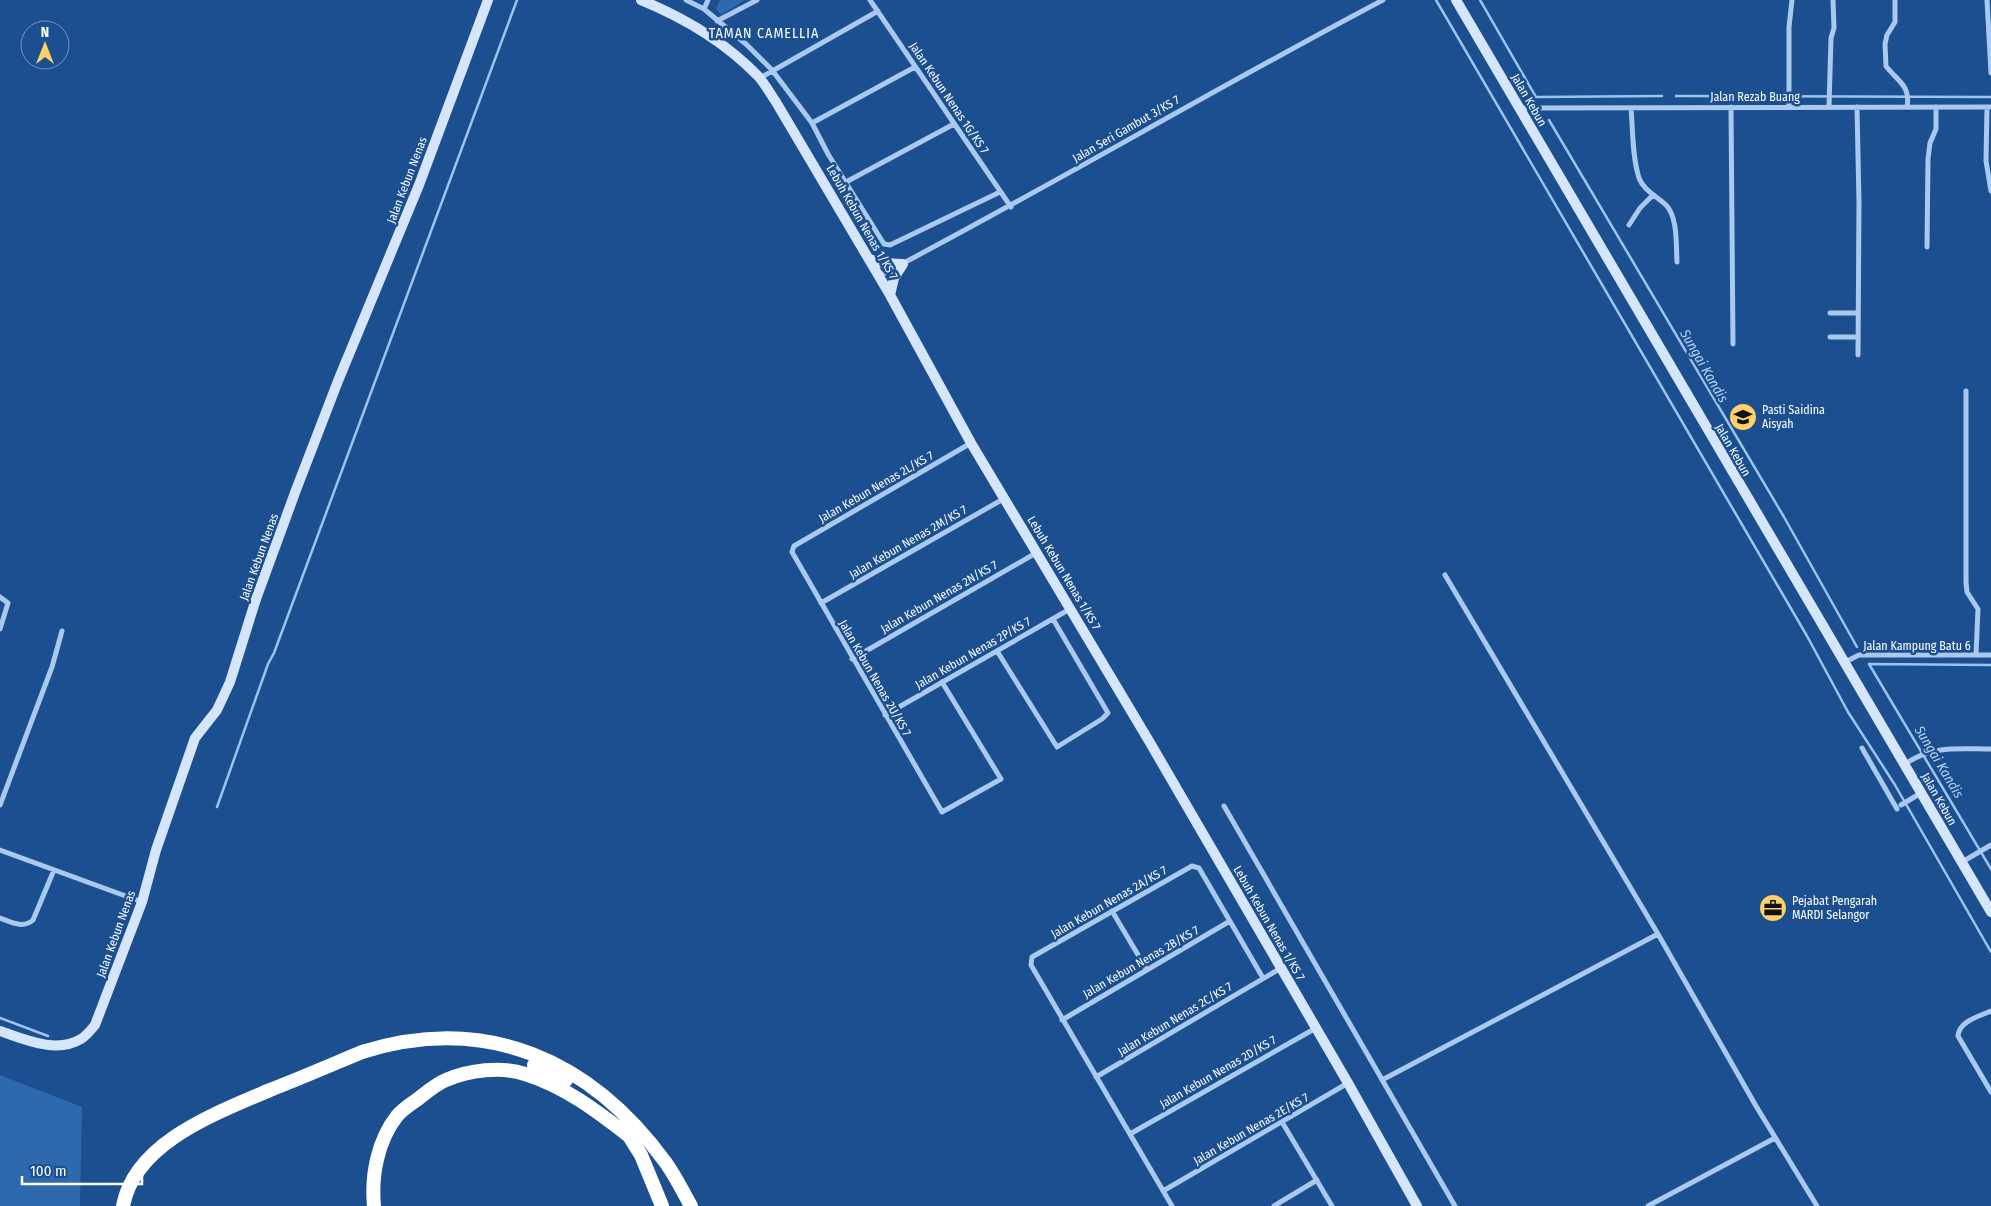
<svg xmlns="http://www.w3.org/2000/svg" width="1991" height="1206" font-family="'Fira Sans Condensed',sans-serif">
	<rect width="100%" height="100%" fill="#1b4f8f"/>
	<!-- green -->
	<path fill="#2e69ad" d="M720,0H745L721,15L716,9Z
		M0,1075L82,1107L80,1206H0Z"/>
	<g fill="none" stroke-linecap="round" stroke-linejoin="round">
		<!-- stream -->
		<path stroke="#9cc4f0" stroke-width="2.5" d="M1436,0L1807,636L1848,712L1895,785L1991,952
			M1480,0L1536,97L1662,96
			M1676,96L1991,97
			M1549,120L1784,517L1857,647
			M1869,664L1991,869
			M1869,664L1991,665
			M217,807L268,664L274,653L517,0
			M0,1018L48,1036"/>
		<!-- street -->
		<path stroke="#a9c9ee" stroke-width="5" d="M686,0L704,9L747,45L772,70L812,123L828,154L884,244L890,245L1000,192
			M870,0L1011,207
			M1895,0V22L1887,35L1885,44L1886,66C1897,81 1911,85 1907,107
			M1987,0L1991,73
			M704,9L708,0
			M717,21L757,0
			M760,78L878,11
			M1731,107L1733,344
			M1789,107V27L1792,0
			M1829,107L1831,38L1834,28L1833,0
			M1857,107L1859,203L1858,355
			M1987,107L1986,161L1991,191
			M1520,108L1991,107
			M1631,108C1633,130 1632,156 1639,178C1644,191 1657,196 1666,205C1678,217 1676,246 1677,262
			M812,123L915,67
			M846,182L954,124
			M1629,225L1640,208L1653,195
			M1927,247L1928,159L1930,143L1936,129V107
			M879,276C1049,187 1214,89 1383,0
			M1830,313H1858
			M1830,337H1858
			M1966,391V582L1967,592L1978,609L1976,655
			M1445,575L1658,934L1756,1106L1817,1206
			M0,597L8,603L0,629
			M821,603L1005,498
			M997,651L1057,747L1102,719L1108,713L1053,619
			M852,659L1036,553
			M1845,662L1859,655H1991
			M942,682L1001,779L942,812L792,552L794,546L971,443
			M885,715L1070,609
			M1862,748L1897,809
			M1905,764C1932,745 1959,749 1991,749
			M0,805L52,667L62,631
			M1901,805L1921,793
			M1224,806L1455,1206
			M0,850L142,902
			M1962,862L1991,845
			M1112,911L1147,970
			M0,918C11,922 23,929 33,920L54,870
			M1991,1011C1980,1016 1959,1021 1958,1036L1991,1092
			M1062,1020L1230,921
			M1096,1077L1281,968
			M1382,1080L1658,934
			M1282,1122L1332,1206
			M1130,1134L1316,1028
			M1163,1191L1348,1083
			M1172,1206L1031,965L1032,957L1192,866L1199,868L1263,978
			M1274,1206L1317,1180
			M1648,1206L1775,1138"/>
		<!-- secondary -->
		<path stroke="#d6e6fa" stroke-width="10" d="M641,0C685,18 725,42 758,76C765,84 770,93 776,102L890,295L971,443L1149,741L1348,1083L1417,1206
			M1456,0L1991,912
			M869,259L883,263L903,264
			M890,295L894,278L903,264
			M0,1031C24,1039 56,1054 81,1039C86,1036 91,1030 95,1025L142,902L156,850L195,738L217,710L230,682L256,599L296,490L338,381L419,185L488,0"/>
		<!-- highway -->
		<path stroke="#fff" stroke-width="14" d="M534,1065L566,1080
			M624,1128L641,1155L662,1206
			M123,1206C135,1142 217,1113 270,1090C301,1078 331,1065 362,1052C487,1013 591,1060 666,1163C676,1177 683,1192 691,1206
			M374,1206C371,1175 378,1140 397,1116C403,1109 411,1104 418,1099C427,1092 436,1084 446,1080C469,1070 501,1066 525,1074C564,1086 597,1111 629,1136"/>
	</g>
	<!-- icons -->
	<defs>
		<g id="school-disc" transform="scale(1.4375)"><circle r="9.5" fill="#ffd166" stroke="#1b4f8f"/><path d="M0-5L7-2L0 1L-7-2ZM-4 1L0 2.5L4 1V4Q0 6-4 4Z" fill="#111"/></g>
		<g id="office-disc" transform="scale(1.4375)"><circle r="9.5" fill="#ffd166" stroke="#1b4f8f"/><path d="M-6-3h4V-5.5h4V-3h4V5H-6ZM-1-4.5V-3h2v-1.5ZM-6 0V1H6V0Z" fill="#111"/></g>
	</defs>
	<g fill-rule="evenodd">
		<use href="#school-disc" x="1743" y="417"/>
		<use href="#office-disc" x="1773" y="908"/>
	</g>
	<g text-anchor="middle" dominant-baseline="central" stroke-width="5" stroke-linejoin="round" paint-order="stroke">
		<!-- street labels -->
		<g font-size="12" fill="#fff" stroke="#1b4f8f">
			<text x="1755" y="97">Jalan Rezab Buang</text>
			<text transform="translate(949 98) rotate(56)">Jalan Kebun Nenas 1G/KS 7</text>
			<text transform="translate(1529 100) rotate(60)">Jalan Kebun</text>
			<text transform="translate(1126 129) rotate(-30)">Jalan Seri Gambut 3/KS 7</text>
			<text transform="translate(407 180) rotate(-69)">Jalan Kebun Nenas</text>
			<text transform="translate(862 222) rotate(60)">Lebuh Kebun Nenas 1/KS 7</text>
			<text transform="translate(1733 450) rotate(60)">Jalan Kebun</text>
			<text transform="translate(876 487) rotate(-30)">Jalan Kebun Nenas 2L/KS 7</text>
			<text transform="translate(908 542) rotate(-30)">Jalan Kebun Nenas 2M/KS 7</text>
			<text transform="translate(259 557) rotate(-70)">Jalan Kebun Nenas</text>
			<text transform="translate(1064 573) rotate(59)">Lebuh Kebun Nenas 1/KS 7</text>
			<text transform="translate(939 597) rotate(-30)">Jalan Kebun Nenas 2N/KS 7</text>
			<text x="1917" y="646">Jalan Kampung Batu 6</text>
			<text transform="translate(973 653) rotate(-30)">Jalan Kebun Nenas 2P/KS 7</text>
			<text transform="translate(875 678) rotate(60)">Jalan Kebun Nenas 2U/KS 7</text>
			<text transform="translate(1939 799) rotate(60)">Jalan Kebun</text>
			<text transform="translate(1109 902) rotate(-30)">Jalan Kebun Nenas 2A/KS 7</text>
			<text transform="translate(1269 923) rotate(60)">Lebuh Kebun Nenas 1/KS 7</text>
			<text transform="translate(116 934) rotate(-70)">Jalan Kebun Nenas</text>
			<text transform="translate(1141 962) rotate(-30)">Jalan Kebun Nenas 2B/KS 7</text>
			<text transform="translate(1175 1019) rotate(-31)">Jalan Kebun Nenas 2C/KS 7</text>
			<text transform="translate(1218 1072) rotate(-30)">Jalan Kebun Nenas 2D/KS 7</text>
			<text transform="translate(1251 1129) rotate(-30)">Jalan Kebun Nenas 2E/KS 7</text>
		</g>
		<!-- poi labels -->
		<g font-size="12" fill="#fff" stroke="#1b4f8f" text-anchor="start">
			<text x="1762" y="410">Pasti Saidina<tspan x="1762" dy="14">Aisyah</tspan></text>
			<text x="1792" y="901">Pejabat Pengarah<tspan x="1792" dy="14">MARDI Selangor</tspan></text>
		</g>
		<!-- neighbourhood labels -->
		<g font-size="14" letter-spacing="1" fill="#fff" stroke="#1b4f8f">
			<text x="764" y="33">TAMAN CAMELLIA</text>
		</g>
		<!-- water labels -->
		<g font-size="14" font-style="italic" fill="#b5d3f5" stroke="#1b4f8f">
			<text transform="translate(1704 366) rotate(60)">Sungai Kandis</text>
			<text transform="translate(1939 762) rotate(59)">Sungai Kandis</text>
		</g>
	</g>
	<!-- north arrow -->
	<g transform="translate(45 45)"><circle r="24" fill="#1b4f8f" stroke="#7695bc"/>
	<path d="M0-4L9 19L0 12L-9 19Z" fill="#ffd166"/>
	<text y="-8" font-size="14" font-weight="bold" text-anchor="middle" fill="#ffffff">N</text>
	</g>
	<!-- scale -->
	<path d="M22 1176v8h120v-8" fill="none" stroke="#ffffff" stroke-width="2.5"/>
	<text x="30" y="1176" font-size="15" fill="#ffffff" stroke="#1b4f8f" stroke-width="4" paint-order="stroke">100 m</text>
</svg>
